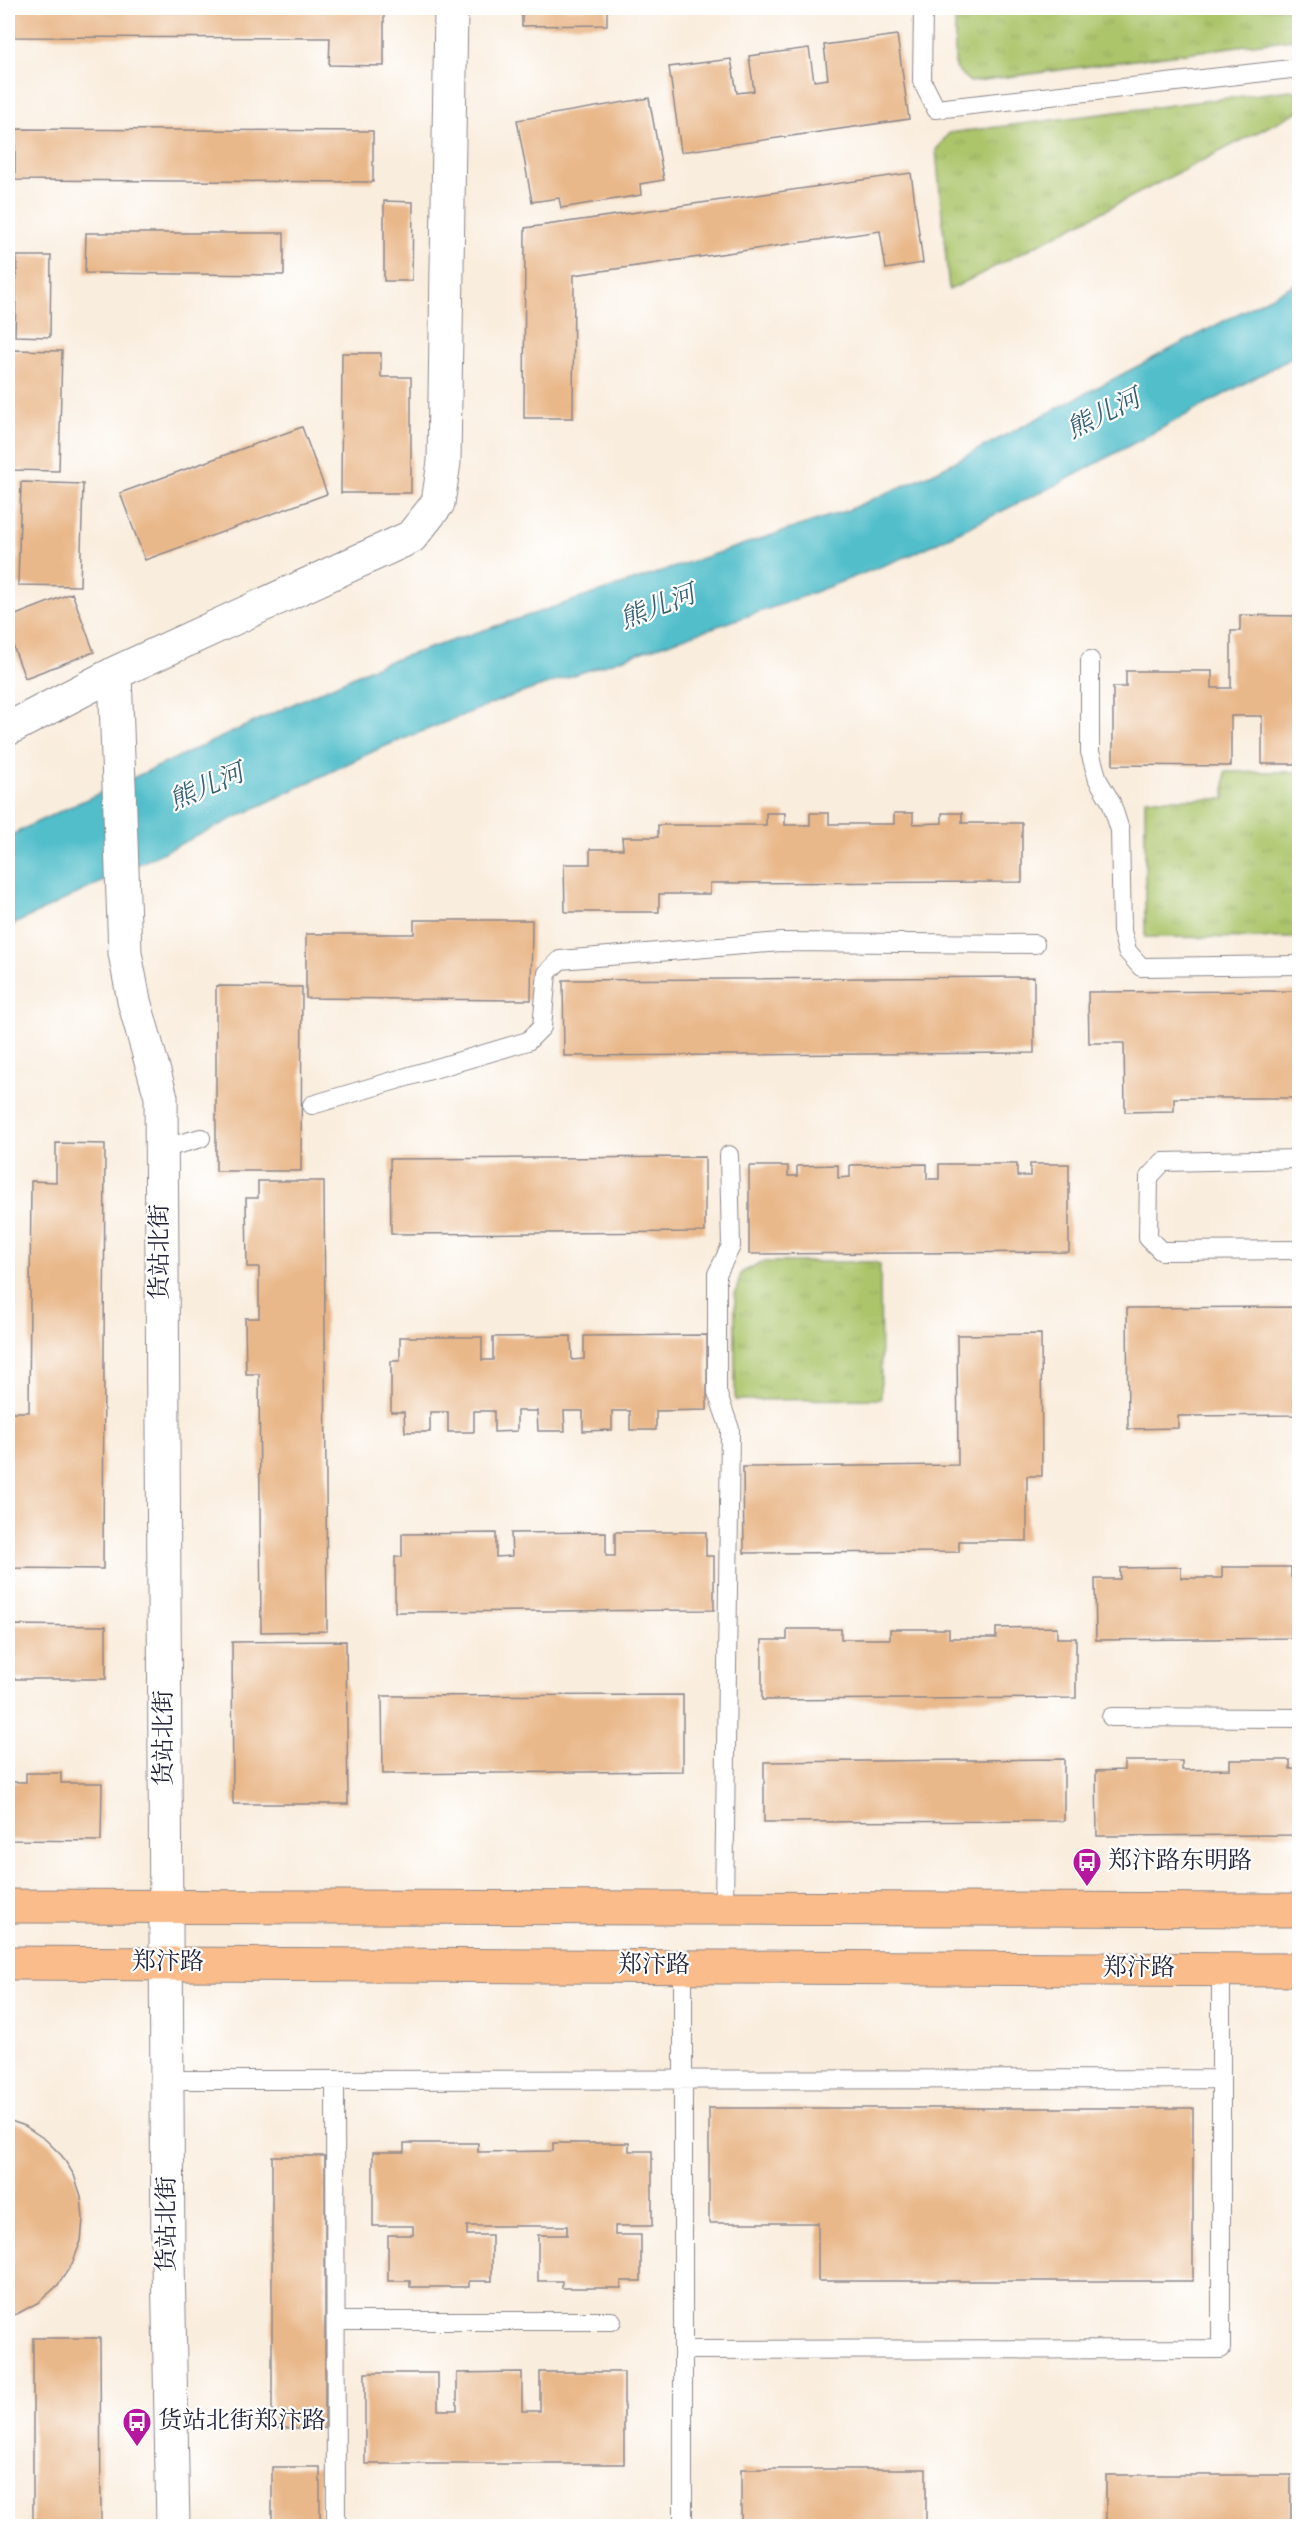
<svg xmlns="http://www.w3.org/2000/svg" width="1307" height="2534" font-family="Vollkorn,'Noto Serif SC',serif">
	<defs>
		<pattern id="grass-tufts" width="24" height="20" patternUnits="userSpaceOnUse" patternTransform="scale(1.5)"><rect width="24" height="20" fill="#acc56b"/><path d="M3 7l-1-3M5 7V3M7 7l1-3M15 17l-1-3M17 17v-4M19 17l1-3" fill="none" stroke="#94a95e"/></pattern>
	</defs>
	<rect width="100%" height="100%" fill="#fff"/>
	<filter id="ink" filterUnits="userSpaceOnUse"><feTurbulence type="fractalNoise" baseFrequency=".0167" numOctaves="2"/><feDisplacementMap in="SourceGraphic" scale="12" xChannelSelector="R" yChannelSelector="G"/><feConvolveMatrix kernelMatrix="1 2 1 2 8 2 1 2 1" color-interpolation-filters="sRGB"/></filter>
	<filter id="wash" filterUnits="userSpaceOnUse"><feTurbulence type="fractalNoise" baseFrequency=".008" numOctaves="4" result="noise"/><feDisplacementMap in="SourceGraphic" scale="24" xChannelSelector="R" yChannelSelector="G"/><feGaussianBlur stdDeviation="1.35" result="paint"/><feColorMatrix in="noise" values="0 0 0 0 0 0 0 0 0 0 0 0 0 0 0 0 0 1.4 0 .05"/><feComposite in="paint" operator="in"/></filter>
	<g filter="url(#wash)">
		<rect width="100%" height="100%" fill="#f9eddd"/>
		<!-- grass -->
		<path fill="url(#grass-tufts)" stroke="#677453" stroke-width="1.5" d="M955,8H1299V38L970,82L955,68Z
			M1291,90L1299,94V111L949,290L936,150L949,133Z
			M1225,772H1299V938L1145,937V799H1225Z
			M762,1262H873L880,1264L881,1399L735,1400V1295L741,1273Z"/>
		<!-- water -->
		<path fill="#51beca" stroke="#3a7082" stroke-width="1.5" d="M1299,282V354L1060,483L913,554L794,600L501,700L378,749L8,927V837L35,823L378,665L848,510L937,471Z"/>
		<g id="blocks">
			<!-- building -->
			<path fill="#e9b88a" d="M11,8H384V66L329,65L330,38L11,37Z
				M522,8H607V25L522,26Z
				M897,35L909,119L681,152L669,67L731,59L737,93L754,91L749,56L809,48L814,81L828,79L824,45Z
				M649,98L664,180L640,184L641,195L561,208L559,198L532,202L517,120Z
				M15,129L373,131V182L15,180Z
				M911,173L923,263L886,269L880,231L574,275L573,418H524L525,228Z
				M384,201L413,202L412,281H384Z
				M86,233H284V275L85,273Z
				M17,256H51L50,337L15,336Z
				M11,350L62,351L59,471L9,470Z
				M342,353H381V377H411V493H341Z
				M302,427L327,494L145,560L120,493Z
				M21,482L83,484L80,586L18,585Z
				M72,593L94,652L25,678L8,632V618Z
				M1240,615L1300,616V764H1262V716H1231V766L1113,765V687H1126V671H1212V688H1231V631H1240Z
				M766,813H785V825H810V813H829V824H894V813H913V824L942,823V813H962V823H1022V882L710,883V894H659V912H565L564,864H590V849H623L622,837H658V825H766Z
				M414,920H532L531,1000L306,998V934H414Z
				M1034,977V1053L564,1056L563,980Z
				M216,986L302,987L301,1171H216Z
				M1300,991V1098H1174V1111L1125,1112L1124,1043H1089L1088,992Z
				M56,1143L105,1144L103,1569L8,1568V1412H29L31,1181L56,1182Z
				M705,1157V1232L391,1234L390,1159Z
				M927,1164V1179H939V1164H1017V1176H1030V1164H1069V1252L749,1254V1166H788V1176H797V1166L838,1165V1178L850,1177V1165Z
				M258,1181H324L327,1631L261,1632L259,1374H246L245,1318H259V1267H247L246,1198H258Z
				M1300,1307V1415L1178,1416V1428L1128,1429L1127,1308Z
				M1041,1334L1042,1476H1027V1541H959V1552L744,1553L743,1467L958,1465L957,1335Z
				M707,1335V1410L656,1411V1430H630V1411H612V1430L583,1431V1411H564L565,1431H538L537,1411H517V1431L494,1432V1411H474V1432H448V1412H430V1432H405L404,1412H391V1361H400V1337H482V1360H493V1337L571,1336L572,1360L584,1359V1336Z
				M606,1532V1556H615V1532H706V1556H714V1610L395,1612V1557H402V1534L496,1533V1557L512,1556L511,1533Z
				M1181,1567V1578H1222V1567H1291V1577H1300V1638L1096,1640L1095,1579H1120V1568Z
				M8,1625L106,1626V1679H8Z
				M1057,1627V1638H1076V1698L762,1700V1640H787V1629H841V1639H890V1629H949V1638H996V1628Z
				M346,1641L348,1804H233L232,1642Z
				M683,1695V1771L383,1774L382,1696Z
				M1064,1759V1821L764,1822V1762Z
				M1230,1760H1290V1769H1300V1835L1097,1836L1096,1771L1124,1770V1761H1182V1770L1230,1769Z
				M26,1773H61V1783H102L101,1841L8,1840V1782H26Z
				M709,2108H1193V2281H818V2223H709Z
				M8,2120L25,2126L46,2140L62,2156L74,2175L81,2196L83,2219L81,2241L72,2264L58,2285L39,2302L17,2314L8,2316Z
				M404,2143H478V2152L553,2151V2143H629V2151H652V2226H615V2235H641V2281H621V2288H562V2281H538V2235H567V2226H467V2235H492V2281H469V2287H410V2281H388V2235H413V2226H373V2152H404Z
				M272,2156H325V2428H272Z
				M33,2338H100L101,2526H33Z
				M522,2372V2411H540V2372H624V2464H365V2373H438V2410H457V2373Z
				M272,2467H320V2526H272Z
				M741,2469H926V2526H741Z
				M1106,2475H1291V2526H1106Z"/>
		</g>
	</g>
	<g filter="url(#ink)">
		<use href="#blocks" fill-opacity="0" stroke="#8e888c" stroke-width="1.5"/>
		<g fill="none" stroke-linecap="round" stroke-linejoin="round">
			<!-- service casing -->
			<g stroke="#8e888c" stroke-width="20">
				<path id="service" d="M923,8L922,81L936,109L1300,68
					M1090,660V752L1098,780L1111,802L1120,830L1122,931L1127,951L1141,967L1300,965
					M312,1105L528,1041L542,1027L547,973L560,960L781,942L1035,944
					M161,1149L201,1138
					M1300,1159L1163,1162L1149,1177L1148,1238L1161,1251L1300,1250
					M1111,1717L1300,1718
					M724,1908L730,1429L717,1392V1274L731,1246L729,1155
					M683,1966V2350L1221,2349V1969
					M167,2080L1221,2079
					M335,2080L336,2526
					M336,2321H612
					M683,2350V2526"/>
			</g>
			<!-- minor casing -->
			<g stroke="#8e888c" stroke-width="35">
				<path id="minor" d="M115,673L125,953L134,1001L161,1097L168,2260L173,2526
					M8,729L115,673L411,537L438,503L444,462L451,8"/>
			</g>
			<!-- primary casing -->
			<g stroke="#8e888c" stroke-width="35">
				<path id="primary" d="M8,1906L1300,1910
					M8,1963L1300,1970"/>
			</g>
			<!-- service -->
			<use href="#service" stroke="#fff" stroke-width="18"/>
			<!-- minor -->
			<use href="#minor" stroke="#fff" stroke-width="33"/>
			<!-- primary -->
			<use href="#primary" stroke="#f9bc8a" stroke-width="33"/>
		</g>
	</g>
	<!-- icons -->
	<defs>
		<g id="bus-pin" transform="scale(1.5)"><path d="M0 17L-7.5 6A9.5 9.5 0 1 1 7.5 6Z" fill="#b5179e" stroke="#fff"/><path d="M-5-6H5V4H4V6H2V4H-2V6H-4V4H-5ZM-3.5-4V0h7V-4ZM-3.5 1.2v1.5H-2V1.2ZM2 1.2v1.5H3.5V1.2Z" fill="#fff"/></g>
	</defs>
	<g fill-rule="evenodd">
		<use href="#bus-pin" x="1087" y="1862"/>
		<use href="#bus-pin" x="137" y="2422"/>
	</g>
	<g text-anchor="middle" dominant-baseline="central" stroke-width="4.5" stroke-linejoin="round" paint-order="stroke">
		<!-- street labels -->
		<g font-size="24" fill="#22223b" stroke="#fff">
			<text transform="translate(161 1252) rotate(-90)">货站北街</text>
			<text transform="translate(165 1738) rotate(-90)">货站北街</text>
			<text x="168" y="1963">郑汴路</text>
			<text x="654" y="1966">郑汴路</text>
			<text x="1139" y="1969">郑汴路</text>
			<text transform="translate(168 2224) rotate(-90)">货站北街</text>
		</g>
		<!-- poi labels -->
		<g font-size="24" fill="#22223b" stroke="#fff" text-anchor="start">
			<text x="1108" y="1862">郑汴路东明路</text>
			<text x="158" y="2422">货站北街郑汴路</text>
		</g>
		<!-- water labels -->
		<g font-size="26" font-style="italic" fill="#356074" stroke="#fff">
			<text transform="translate(1104 415) rotate(-26)">熊儿河</text>
			<text transform="translate(658 608) rotate(-21)">熊儿河</text>
			<text transform="translate(207 788) rotate(-23)">熊儿河</text>
		</g>
	</g>
	<!-- margin -->
	<rect width="1307" height="2534" fill="none" stroke="#fff" stroke-width="30"/>
</svg>
